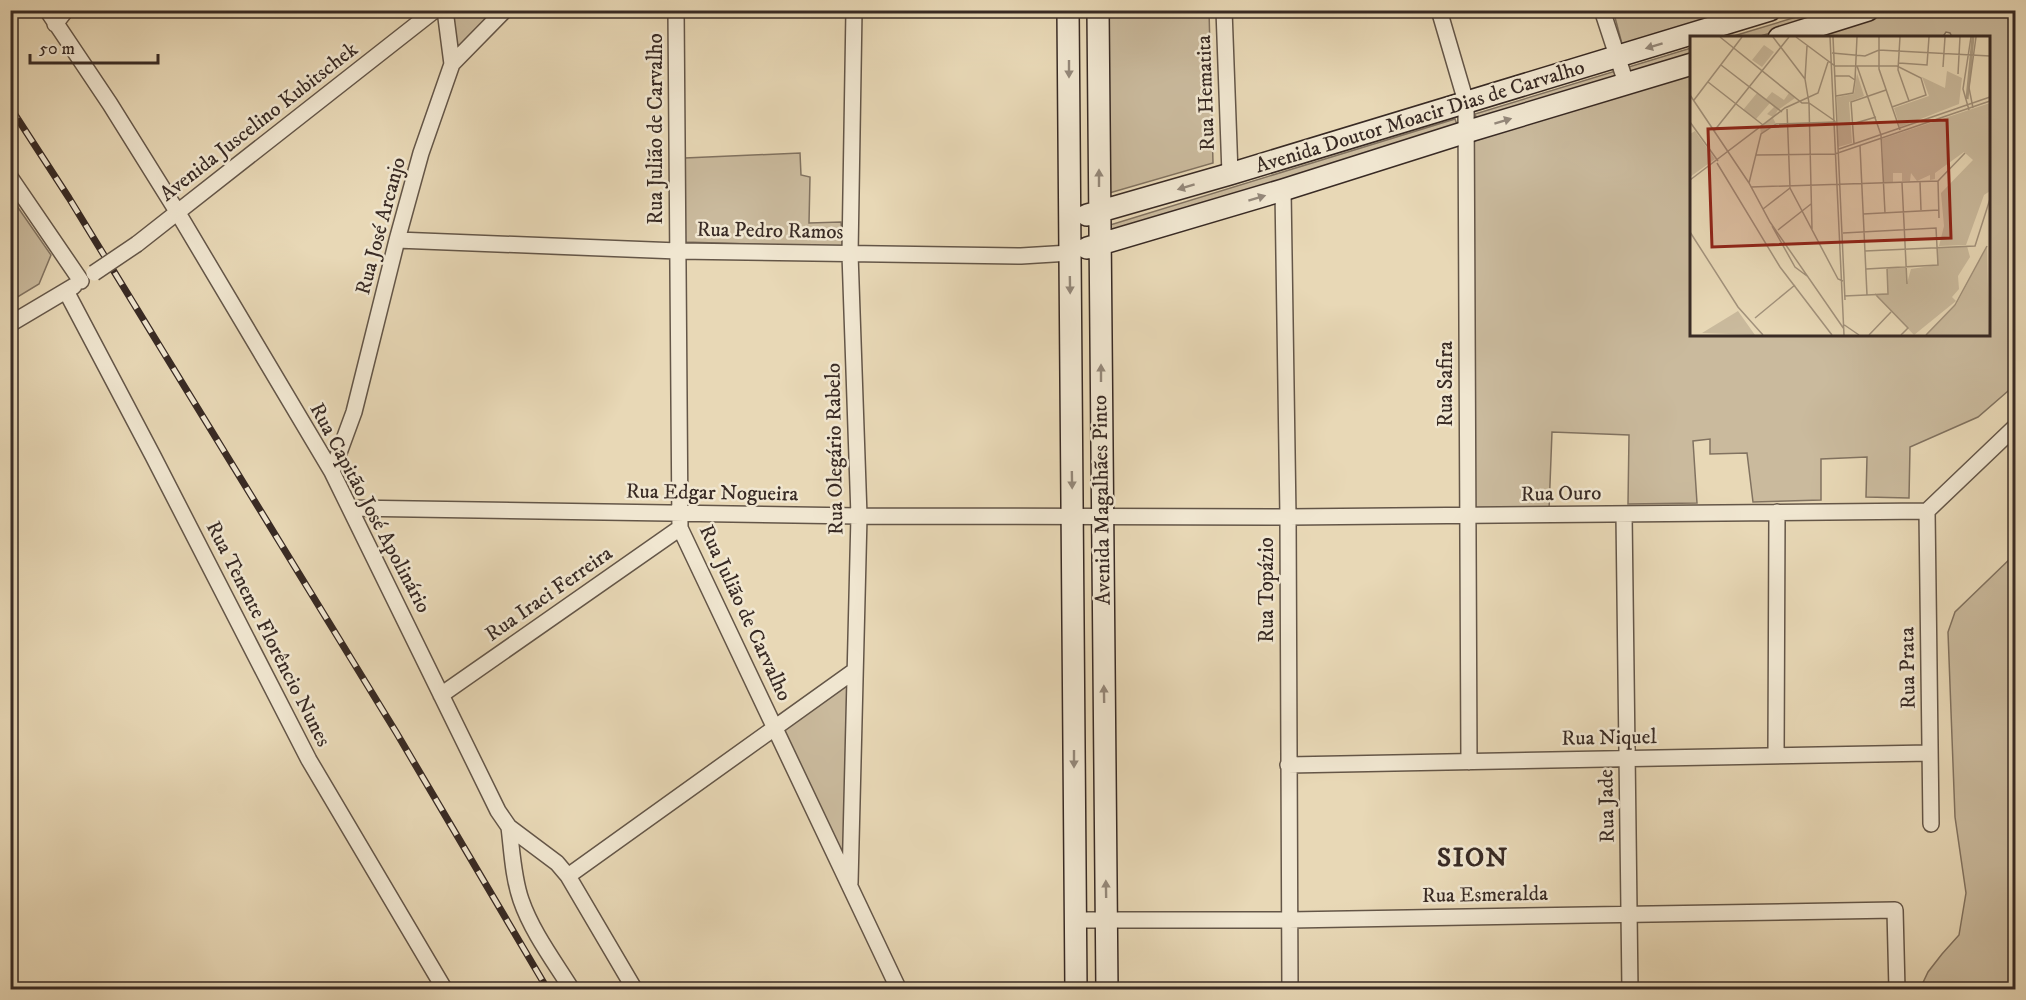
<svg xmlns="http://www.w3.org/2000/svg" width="2026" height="1000" font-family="'IM FELL DW Pica',serif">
	<rect width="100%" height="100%" fill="#e8d8b6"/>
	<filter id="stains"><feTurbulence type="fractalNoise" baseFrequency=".00333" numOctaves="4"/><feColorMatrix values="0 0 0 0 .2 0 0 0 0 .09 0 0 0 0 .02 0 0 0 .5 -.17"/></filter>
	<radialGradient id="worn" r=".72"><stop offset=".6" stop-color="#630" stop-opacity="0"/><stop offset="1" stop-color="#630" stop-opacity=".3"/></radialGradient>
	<!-- green -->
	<path fill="#caba9d" stroke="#817260" stroke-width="1.5" d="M1613,10L1734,11L1622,44Z
		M445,11H505L452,64Z
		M1101,11H1209L1213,163L1099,196Z
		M1816,11H1845L1757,37L1727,38Z
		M1889,11H2015V385L1978,417L1910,447L1909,498L1866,497L1867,457L1821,459V500L1753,502L1747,453L1710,454V439L1693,441L1697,503L1628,504L1629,435L1552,432L1549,510H1475L1471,142L1691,70L1692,334H1988V38L1952,37L1950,33L1946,32L1942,38L1797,37Z
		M1691,48V57L1478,123L1475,114Z
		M1455,119L1459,130L1111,236L1110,225Z
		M800,153L801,175L810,177L809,223L841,222L843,247L685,242V158Z
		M10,196L51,255L39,284L11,301Z
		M2015,554V989H1920L1928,972L1942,954L1959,935L1966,893L1955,817L1948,632L1955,612Z
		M854,671L849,887L776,726Z"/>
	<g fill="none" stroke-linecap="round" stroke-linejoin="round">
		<!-- street casing -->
		<g stroke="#645648" stroke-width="18">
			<path id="street" d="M47,10L110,104L178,213L332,472L498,811L509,827L557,863L568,876L635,990
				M445,10L452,64
				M676,10L680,528L899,990
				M1224,10L1230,174
				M1439,10L1466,102L1469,762
				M1602,10L1626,83
				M55,24L66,10
				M10,177L81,281
				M1283,190L1288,517L1290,990
				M397,240L678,251L1021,256L1070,253
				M137,244L435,10
				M66,291L153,456L309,760L445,990
				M10,324L74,286
				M332,472L354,412L397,240L421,153L452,64L505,10
				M350,508L859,516L1288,517L1927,511L2016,426
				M1927,511L1931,824
				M1624,514L1630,990
				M441,695L680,528
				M1776,756L1777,512
				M1288,765L1930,753
				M509,827C512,851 513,877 521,900C532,932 554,961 572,990
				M568,876L854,671
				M850,883L859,516L850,254L854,10
				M1075,920H1289L1895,910L1897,990"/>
		</g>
		<!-- secondary casing -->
		<g stroke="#382a24" stroke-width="24">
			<path id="secondary" d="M1068,10L1076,990
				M1098,10L1107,990
				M1779,38L1868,10
				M1087,215L1230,174L1770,10
				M1087,248L1283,190L1466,132L1692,64"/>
		</g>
		<!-- street -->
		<use href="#street" stroke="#f0e6d0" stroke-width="15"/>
		<!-- secondary -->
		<use href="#secondary" stroke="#f0e6d0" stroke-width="21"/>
		<!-- rail casing -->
		<g stroke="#382a24" stroke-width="7">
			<path id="rail" d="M10,107L69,198L396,732L548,990"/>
		</g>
		<!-- rail -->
		<use href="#rail" stroke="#f0e6d0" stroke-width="4.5" stroke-dasharray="14" stroke-linecap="butt"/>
		<!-- street-bridge casing -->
		<g stroke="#645648" stroke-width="18" stroke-linecap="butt">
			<path id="street-bridge" d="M94,273L137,244"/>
		</g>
		<!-- street-bridge -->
		<use href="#street-bridge" stroke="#f0e6d0" stroke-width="15"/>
	</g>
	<!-- one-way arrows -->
	<defs><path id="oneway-solid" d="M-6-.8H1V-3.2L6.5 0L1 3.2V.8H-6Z" transform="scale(1.5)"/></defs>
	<g fill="#94887a">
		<use href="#oneway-solid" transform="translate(1654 46) rotate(163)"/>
		<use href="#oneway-solid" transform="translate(1069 69) rotate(90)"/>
		<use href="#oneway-solid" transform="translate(1503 121) rotate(-17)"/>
		<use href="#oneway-solid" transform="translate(1099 178) rotate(-90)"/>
		<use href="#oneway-solid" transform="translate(1186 187) rotate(163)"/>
		<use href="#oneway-solid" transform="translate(1257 198) rotate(-17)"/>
		<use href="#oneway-solid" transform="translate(1070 285) rotate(89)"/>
		<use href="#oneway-solid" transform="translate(1101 373) rotate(-90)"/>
		<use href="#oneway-solid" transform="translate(1072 480) rotate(89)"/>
		<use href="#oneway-solid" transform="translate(1104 694) rotate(-91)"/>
		<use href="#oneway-solid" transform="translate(1074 759) rotate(90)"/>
		<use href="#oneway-solid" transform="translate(1106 889) rotate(-91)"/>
	</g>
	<g text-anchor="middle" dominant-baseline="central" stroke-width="5" stroke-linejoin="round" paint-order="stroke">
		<!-- street labels -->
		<g font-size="21" fill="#382a24" stroke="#f0e6d0">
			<text transform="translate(1206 93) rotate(-92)">Rua Hematita</text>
			<text transform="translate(1420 117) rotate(-17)">Avenida Doutor Moacir Dias de Carvalho</text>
			<text transform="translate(259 122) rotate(-38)">Avenida Juscelino Kubitschek</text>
			<text transform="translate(656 129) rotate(-90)">Rua Julião de Carvalho</text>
			<text transform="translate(381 226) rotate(-75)">Rua José Arcanjo</text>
			<text transform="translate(770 231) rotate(1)">Rua Pedro Ramos</text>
			<text transform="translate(1446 384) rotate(-90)">Rua Safira</text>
			<text transform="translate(835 449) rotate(-91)">Rua Olegário Rabelo</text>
			<text transform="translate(712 493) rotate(1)">Rua Edgar Nogueira</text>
			<text transform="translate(1561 494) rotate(-1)">Rua Ouro</text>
			<text transform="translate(1102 500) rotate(-91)">Avenida Magalhães Pinto</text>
			<text transform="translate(370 508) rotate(62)">Rua Capitão José Apolinário</text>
			<text transform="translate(1267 590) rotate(-90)">Rua Topázio</text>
			<text transform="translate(549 594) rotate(-35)">Rua Iraci Ferreira</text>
			<text transform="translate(745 613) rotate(65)">Rua Julião de Carvalho</text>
			<text transform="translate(268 634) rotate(63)">Rua Tenente Florêncio Nunes</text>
			<text transform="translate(1908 668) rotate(-91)">Rua Prata</text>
			<text transform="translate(1609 738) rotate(-1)">Rua Niquel</text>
			<text transform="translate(1607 806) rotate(-91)">Rua Jade</text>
			<text transform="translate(1485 895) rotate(-1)">Rua Esmeralda</text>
		</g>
		<!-- district labels -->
		<g font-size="27" font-weight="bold" letter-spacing="1.5" fill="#382a24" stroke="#f0e6d0">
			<text x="1473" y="858">SION</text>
		</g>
	</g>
	<!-- overview -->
	<g transform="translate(1690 36)">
		<rect width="300" height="300" fill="#e8d8b6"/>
		<path d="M74,9L84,16L72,31L62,24ZM257,35L272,42L269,68L210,91L204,72L239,60L232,41L255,52ZM167,37L174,60L159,66L162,107L148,111L147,61L164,58ZM82,56L94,64L99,57L105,62L88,74L83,82L86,88L71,98L70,91L83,81L77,78L84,71L76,63ZM67,57L80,67L66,83L53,74ZM300,67V155L294,159L276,209L249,210L254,190L251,157L283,124L274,116L245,137V143L240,144V139L227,145L221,137L220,145H212V137H203V146L194,147L192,103ZM5,95L25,123L0,141V98ZM277,210L280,221L268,240L269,253L262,261L266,265L224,299L185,258L198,257L197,232L216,231L217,247L221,233L247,229V212ZM297,211L299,299H236L266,269ZM48,275L65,299L12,297Z" fill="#caba9d"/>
		<path fill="none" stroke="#ac9d84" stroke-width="3" d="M277,63L283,1"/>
		<path fill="none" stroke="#a2927c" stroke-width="1.5" d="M30,1L112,67H119L145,85M83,1L115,43M106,1L145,30H207L231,42L236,59L202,71M140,1L154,299M143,1L155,264M189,1V33L210,94M210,1L208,34L219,65M117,10L115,43L119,67L122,193M142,17L175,20L189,14L300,20M209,27L237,29L239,1M31,29L92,76M167,30L191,99L195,177M253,31L255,1M268,38L270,1M144,40H159L165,44L163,57L146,60M165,44L167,1M18,46L73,89M0,59L59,147L80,186L154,293M4,64L52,1M283,72L279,52L286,1M97,73L100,152L148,243L153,245M279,74L273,53L281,1M0,86L28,125M86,88L146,86M162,88L186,81M24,95L99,1M164,108L161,66L196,54M170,110L177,259M149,113L300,61M66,119L145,118L300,65M27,127L90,231L142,299M0,144L95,72L128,57L138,26M248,145L249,182M230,146L231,174M59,147L71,98L86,88M212,147L217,248M61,151L248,145L275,117M73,173L100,152M173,178L249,174M82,190L105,231L117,240M88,194L121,168M0,196L48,271L73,299M153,197L246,192L248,229L176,233M175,215L285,210L300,163M185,258L218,292L211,299M154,260L198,258L197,232M65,282L105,249M153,288L169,299M179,299L201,276M236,299L265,269L297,210"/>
		<path fill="#8f2418" fill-opacity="0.15" stroke="#8f2418" stroke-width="3" d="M257,84L261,202L22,211L18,93Z"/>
		<rect width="300" height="300" fill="none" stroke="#382a24" stroke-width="3"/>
	</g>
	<!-- margin -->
	<rect width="2026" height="1000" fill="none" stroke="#e8d8b6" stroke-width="36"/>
	<rect x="12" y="12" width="2002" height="976" fill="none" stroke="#382a24" stroke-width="3"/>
	<rect x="18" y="18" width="1990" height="964" fill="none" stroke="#382a24" stroke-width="1.5"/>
	<!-- scale -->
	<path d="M30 54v9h128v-9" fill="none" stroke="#382a24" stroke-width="3"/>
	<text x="39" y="54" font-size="18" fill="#382a24" stroke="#f0e6d0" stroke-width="4.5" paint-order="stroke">50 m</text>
	<rect width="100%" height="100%" filter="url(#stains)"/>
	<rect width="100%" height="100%" fill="url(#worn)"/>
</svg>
